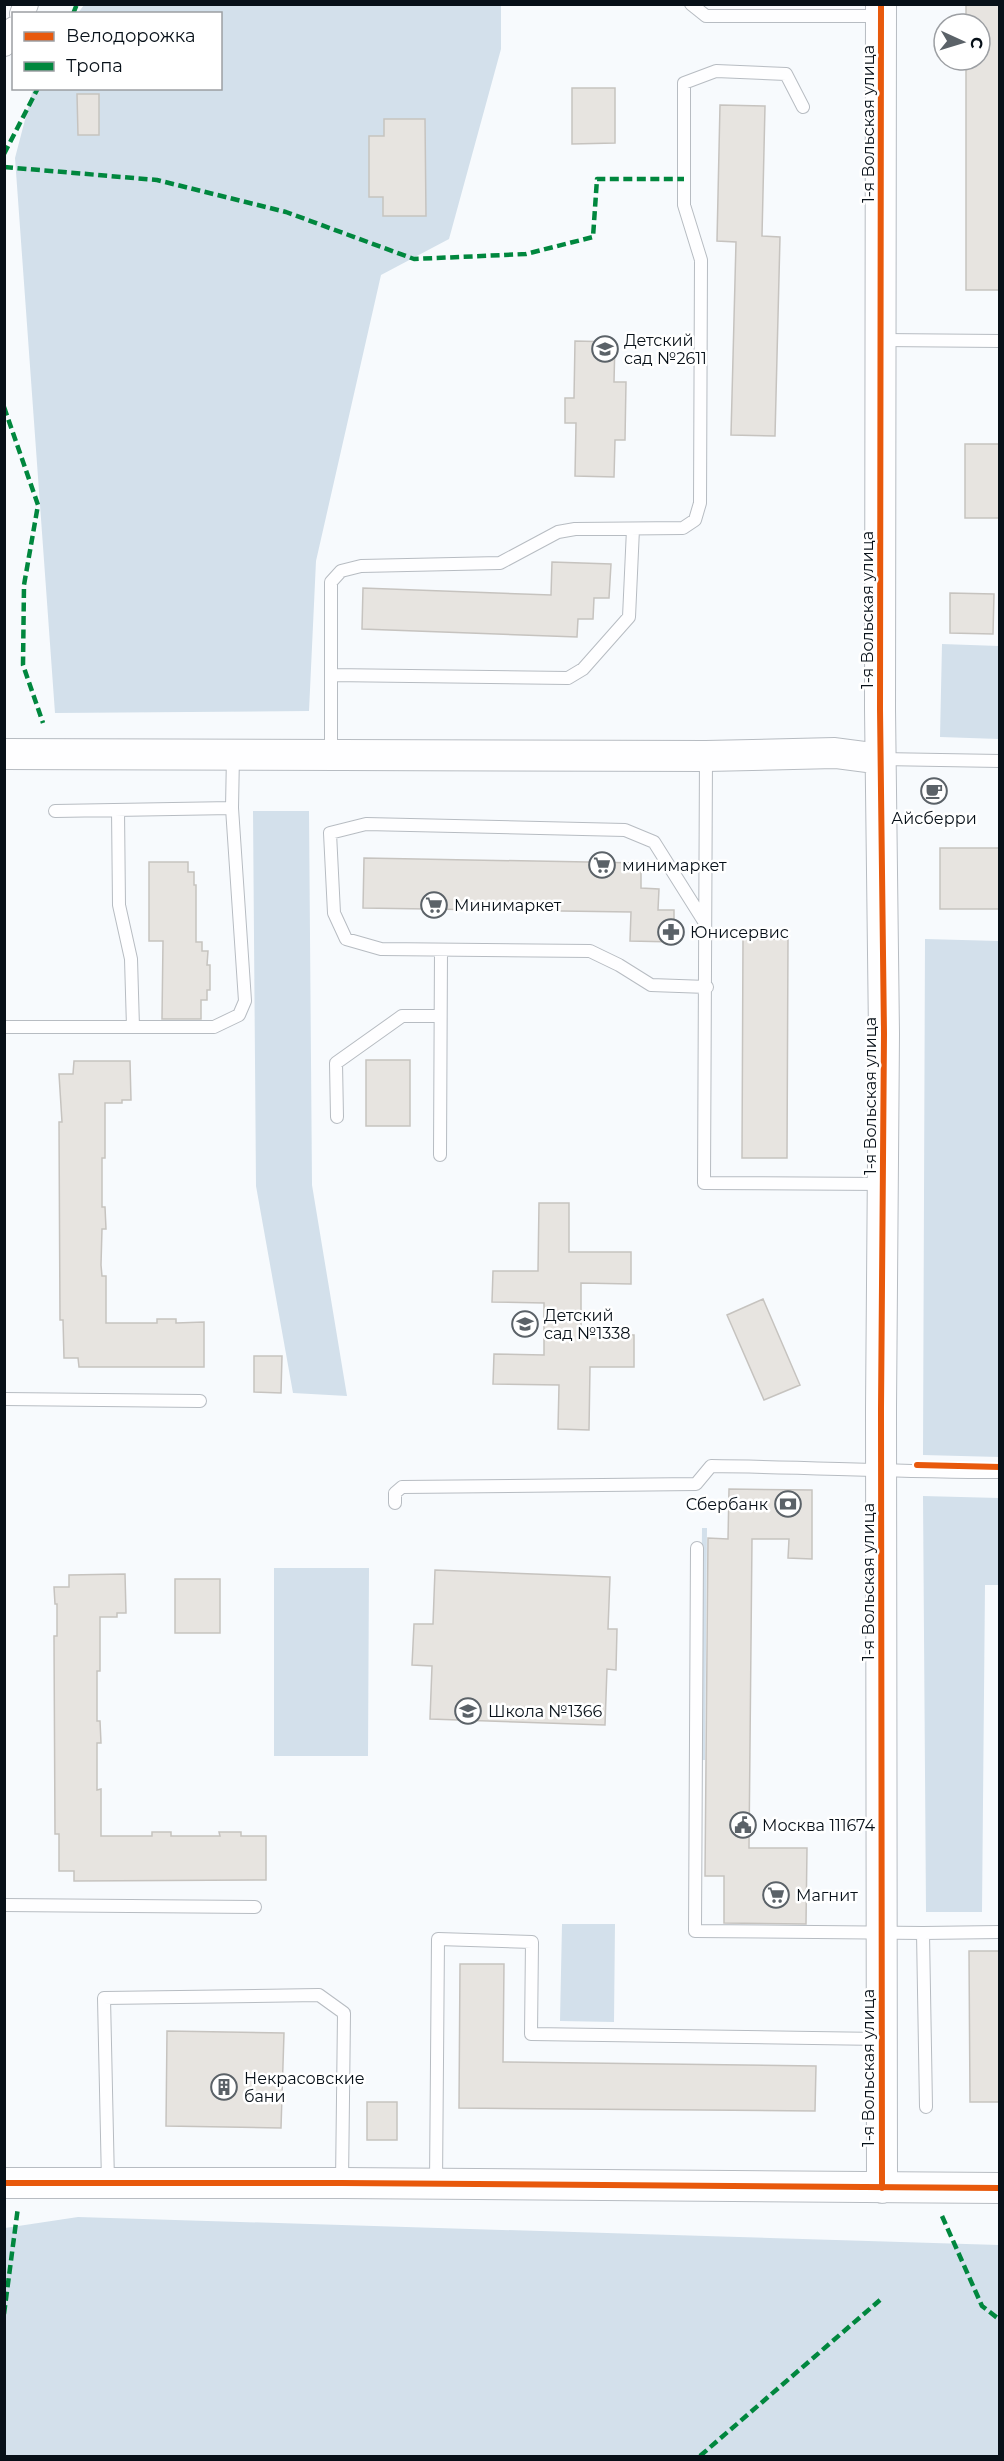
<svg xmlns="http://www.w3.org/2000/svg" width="1004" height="2461" font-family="Montserrat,sans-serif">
	<rect width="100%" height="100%" fill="#f7fafd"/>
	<!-- green -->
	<path fill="#d3e0eb" d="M84,5H501V49L449,239L381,275L316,561L309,711L55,713L15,158L33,89L220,88V14L78,13Z
		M942,644L999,646V739L940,737Z
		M253,811H309L312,1185L347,1396L293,1393L256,1186Z
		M925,939L999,941V1457L923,1455Z
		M923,1496L999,1498V1585H985L982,1912H926Z
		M702,1528H707L705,1760H700Z
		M274,1568H369L368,1756H274Z
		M562,1924H615L614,2022L560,2021Z
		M78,2217L999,2245V2456H5V2228Z"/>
	<!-- building -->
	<path fill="#e7e4e0" stroke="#c6c3bf" stroke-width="1.5" d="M966,4H999V290H966V60H980V24H966Z
		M572,88H615V143L572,144Z
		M77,94H99V135H78Z
		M720,105L765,106L762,236L780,237L775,436L731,435L736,242L717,241Z
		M384,119H425L426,216H383V197H369V136H384Z
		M575,341L615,342L614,382H626L625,440H615L614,477L575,476L576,423H565V398H574Z
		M965,444H999V518H965Z
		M552,562L611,564L609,598H594L593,619H578L577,637L362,629L363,588L551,595Z
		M950,593L994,594L993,634L950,633Z
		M940,848H999V909H940Z
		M364,858L641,863V888L659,889L658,910H674V942L630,941L631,912L363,908Z
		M149,862H188V872H194V885H196V942H202V951H208L207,965H210V990H207V1000H201V1019H162L163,941H149Z
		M743,939H788L787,1158H742Z
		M366,1060H410V1126H366Z
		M74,1061H130L131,1100H122V1103H105V1158H102V1207H105L106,1229H102L101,1265L102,1276H106V1323H157V1319H176V1323L204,1322V1367H79L78,1358H64L63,1320H60L59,1122H62L59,1074H73Z
		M539,1203H569V1252H631V1284L581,1283V1335H634V1367H590L589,1430L558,1429L559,1385L493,1384L494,1354L544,1355V1303L492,1302L493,1271H538Z
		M763,1299L800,1385L764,1400L727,1315Z
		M254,1356H282L281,1393L254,1392Z
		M729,1489L812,1490V1559L788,1558L789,1539H752L749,1848H807L806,1924L724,1923V1876H705L708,1538L728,1539Z
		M435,1570L610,1577L608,1629H617L616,1670L607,1669L605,1725L430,1719L432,1666L412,1665L414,1624H433Z
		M125,1574L126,1613H117V1617H100V1671H97V1721H100L101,1743H97V1790L101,1789V1836H152V1832H171V1836H220L219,1832H241V1836H266V1880L74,1881V1871H59V1834H55L54,1636H57V1604H55L54,1587H69V1575Z
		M175,1579H220V1633H175Z
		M969,1951H999V2102H970Z
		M460,1964H504L503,2062L816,2066L815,2111L459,2108Z
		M167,2031L284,2033L281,2128L166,2126Z
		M367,2102H397V2140H367Z"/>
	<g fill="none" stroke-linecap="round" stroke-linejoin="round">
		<!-- service casing -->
		<g stroke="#b7bcc2" stroke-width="14">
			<path id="service" d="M691,4L706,16H880
				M882,340L1000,341
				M331,675L568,678L583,669L629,617L633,529
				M331,754V582L341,571L361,566L500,563L558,532L575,529L683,528L695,520L700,503L701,260L684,205V83L716,71L786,74L803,107
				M706,756L704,1183L883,1184
				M881,759L1000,761
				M118,810L119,905L131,959L133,1027
				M55,811L232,808
				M705,923L654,842L625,830L366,824L330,833L334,913L346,939L381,949L590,951L619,965L651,985L707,987
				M4,1027H214L239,1015L245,1001L232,808L233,755
				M337,1117L336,1063L402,1016H440
				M440,1155L441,950
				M4,1399L200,1401
				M395,1503V1493L402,1487L696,1484L711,1466C807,1467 903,1472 1000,1472
				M697,1548L695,1931L923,1933L926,2107
				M4,1905L255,1907
				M923,1933L1000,1932
				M108,2182L104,1998L319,1995L344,2013L342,2183
				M436,2184L438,1939L532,1942L531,2034L881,2039"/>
		</g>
		<!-- minor casing -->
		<g stroke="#b7bcc2" stroke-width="26">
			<path id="minor" d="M22,14L26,4
				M4,44L14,29"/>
		</g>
		<!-- tertiary casing -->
		<g stroke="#b7bcc2" stroke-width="32">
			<path id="tertiary" d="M881,4L880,709L884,1034L881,1409L882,2188
				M4,754L706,756L835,753L881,759
				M4,2183H342L1000,2188"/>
		</g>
		<!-- service -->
		<use href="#service" stroke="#fefeff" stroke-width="12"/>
		<!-- minor -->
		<use href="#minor" stroke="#fefeff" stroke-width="24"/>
		<!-- tertiary -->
		<use href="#tertiary" stroke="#fefeff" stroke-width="30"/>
		<!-- quiet -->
		<path stroke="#00873e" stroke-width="4.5" stroke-dasharray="9 4.5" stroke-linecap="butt" d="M73,14L77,4
			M4,154L38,88
			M4,167L157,180L286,212L414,259L526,254L593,237L597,179H684
			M4,407L38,505L24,585L23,665L43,723
			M942,2216L982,2306L1000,2320
			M4,2314L18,2207
			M700,2456L880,2300"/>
		<!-- cycleway casing -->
		<g stroke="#fff" stroke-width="10">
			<path id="cycleway" d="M881,4L880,709L884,1034L881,1409L882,2188
				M917,1465L1000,1467
				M4,2183H342L1000,2188"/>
		</g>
		<!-- cycleway -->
		<use href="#cycleway" stroke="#e8590c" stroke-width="6"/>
	</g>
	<!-- icons -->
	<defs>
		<g id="school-ring" transform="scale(1.35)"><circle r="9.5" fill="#fff" stroke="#5b6268" stroke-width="1.5"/><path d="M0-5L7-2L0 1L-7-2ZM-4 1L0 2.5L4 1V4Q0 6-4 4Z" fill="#5b6268"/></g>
		<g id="cafe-ring" transform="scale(1.35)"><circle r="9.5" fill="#fff" stroke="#5b6268" stroke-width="1.5"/><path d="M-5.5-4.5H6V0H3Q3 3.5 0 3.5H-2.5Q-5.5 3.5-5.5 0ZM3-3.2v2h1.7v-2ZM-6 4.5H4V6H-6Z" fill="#5b6268"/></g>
		<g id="supermarket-ring" transform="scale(1.35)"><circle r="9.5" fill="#fff" stroke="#5b6268" stroke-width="1.5"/><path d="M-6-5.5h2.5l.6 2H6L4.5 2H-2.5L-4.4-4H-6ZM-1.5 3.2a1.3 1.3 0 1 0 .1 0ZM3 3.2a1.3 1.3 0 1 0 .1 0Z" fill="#5b6268"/></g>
		<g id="pharmacy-ring" transform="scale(1.35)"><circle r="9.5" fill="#fff" stroke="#5b6268" stroke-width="1.5"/><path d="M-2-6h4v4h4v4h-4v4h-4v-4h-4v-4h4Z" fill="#5b6268"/></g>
		<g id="bank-ring" transform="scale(1.35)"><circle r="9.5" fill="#fff" stroke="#5b6268" stroke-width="1.5"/><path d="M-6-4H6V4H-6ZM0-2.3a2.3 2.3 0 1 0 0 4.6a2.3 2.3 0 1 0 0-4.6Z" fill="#5b6268"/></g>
		<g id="civic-ring" transform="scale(1.35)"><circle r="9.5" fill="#fff" stroke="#5b6268" stroke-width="1.5"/><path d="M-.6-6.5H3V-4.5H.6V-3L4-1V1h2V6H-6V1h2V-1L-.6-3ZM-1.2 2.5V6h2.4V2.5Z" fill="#5b6268"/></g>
		<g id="building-ring" transform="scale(1.35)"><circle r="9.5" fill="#fff" stroke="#5b6268" stroke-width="1.5"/><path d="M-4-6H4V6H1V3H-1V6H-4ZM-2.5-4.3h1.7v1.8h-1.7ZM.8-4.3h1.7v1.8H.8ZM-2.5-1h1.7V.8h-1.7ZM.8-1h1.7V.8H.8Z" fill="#5b6268"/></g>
	</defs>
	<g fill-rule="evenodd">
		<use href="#school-ring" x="605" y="349"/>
		<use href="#cafe-ring" x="934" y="791"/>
		<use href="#supermarket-ring" x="602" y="865"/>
		<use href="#supermarket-ring" x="434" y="905"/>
		<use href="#pharmacy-ring" x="671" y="932"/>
		<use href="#school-ring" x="525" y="1324"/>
		<use href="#bank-ring" x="788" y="1504"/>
		<use href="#school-ring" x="468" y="1711"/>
		<use href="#civic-ring" x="743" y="1825"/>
		<use href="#supermarket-ring" x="776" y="1895"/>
		<use href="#building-ring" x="224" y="2087"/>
	</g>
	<g text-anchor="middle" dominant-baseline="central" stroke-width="5" stroke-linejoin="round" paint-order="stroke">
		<!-- street labels -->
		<g font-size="16" fill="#071018" stroke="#fff">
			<text transform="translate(868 124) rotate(-90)">1-я Вольская улица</text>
			<text transform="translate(867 610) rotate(-90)">1-я Вольская улица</text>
			<text transform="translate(870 1096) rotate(-90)">1-я Вольская улица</text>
			<text transform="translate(868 1582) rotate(-90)">1-я Вольская улица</text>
			<text transform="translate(868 2068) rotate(-90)">1-я Вольская улица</text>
		</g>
		<!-- poi labels -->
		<g font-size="16" fill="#071018" stroke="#fff" text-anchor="start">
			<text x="624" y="340">Детский<tspan x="624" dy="18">сад №2611</tspan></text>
			<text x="934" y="818" text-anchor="middle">Айсберри</text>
			<text x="622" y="865">минимаркет</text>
			<text x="454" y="905">Минимаркет</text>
			<text x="690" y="932">Юнисервис</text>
			<text x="544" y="1315">Детский<tspan x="544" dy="18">сад №1338</tspan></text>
			<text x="768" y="1504" text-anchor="end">Сбербанк</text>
			<text x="488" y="1711">Школа №1366</text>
			<text x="762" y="1825">Москва 111674</text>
			<text x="796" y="1895">Магнит</text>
			<text x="244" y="2078">Некрасовские<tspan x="244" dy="18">бани</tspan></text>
		</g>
	</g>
	<!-- border -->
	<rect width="1004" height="2461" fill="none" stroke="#071018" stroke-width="12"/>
	<!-- legend -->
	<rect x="12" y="12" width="210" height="78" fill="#ffffff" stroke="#9c9fa3" stroke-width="1.5"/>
	<rect x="24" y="32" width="30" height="9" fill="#e8590c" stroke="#9c9fa3" stroke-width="1.5"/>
	<text x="66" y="42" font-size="18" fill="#071018">Велодорожка</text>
	<rect x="24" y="62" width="30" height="9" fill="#00873e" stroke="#9c9fa3" stroke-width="1.5"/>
	<text x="66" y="72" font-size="18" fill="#071018">Тропа</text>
	<!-- north arrow -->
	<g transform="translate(962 42) rotate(94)"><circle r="28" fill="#ffffff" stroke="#9c9fa3" stroke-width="1.5"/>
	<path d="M0-4.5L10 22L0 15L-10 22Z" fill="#5b6268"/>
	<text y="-9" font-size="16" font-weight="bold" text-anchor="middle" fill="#071018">С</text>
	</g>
</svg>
